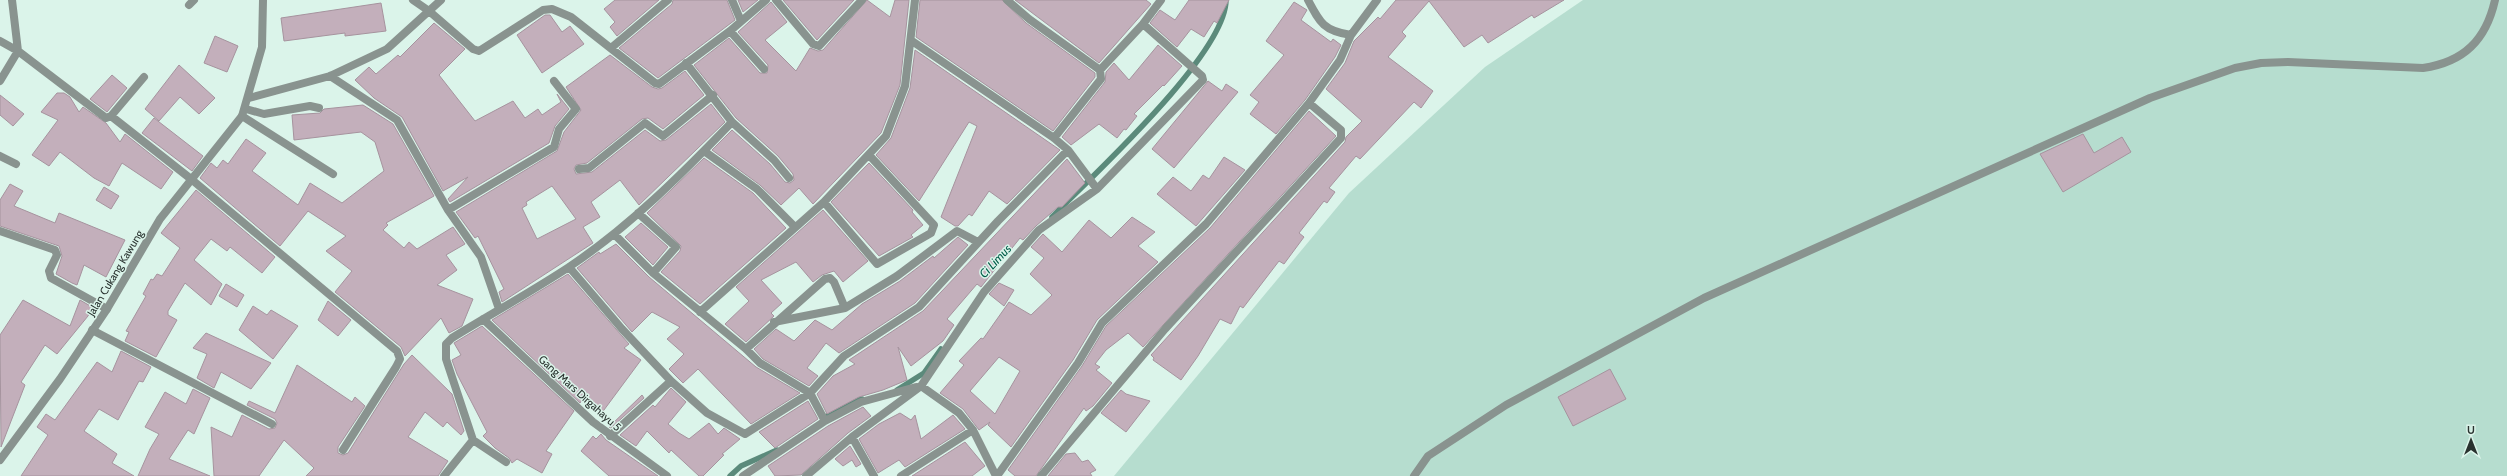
<svg xmlns="http://www.w3.org/2000/svg" width="2507" height="476" font-family="Cabin,sans-serif">
	<rect width="100%" height="100%" fill="#dbf4ea"/>
	<!-- green -->
	<path fill="#b6ddcf" d="M1583,0H2507V476H1114L1349,193L1485,67Z"/>
	<g fill="none" stroke-linecap="round" stroke-linejoin="round">
		<!-- stream -->
		<path stroke="#5b8a7b" stroke-width="5.5" d="M1052,217C1092,176 1226,54 1226,0
			M897,390L924,373L941,349
			M827,416L848,402L862,399
			M730,476L741,466L777,450"/>
	</g>
	<!-- building -->
	<path fill="#c3afbb" stroke="#a6939e" fill-rule="evenodd" d="M615,0H659L617,36L610,27L615,22L604,9Z
		M673,0H727L735,20L658,78L619,48L672,4Z
		M738,0H758L743,12Z
		M783,0H854L817,40Z
		M867,0L890,17L895,0H909L900,85L881,133L813,204L799,188L781,205L760,185L712,150L732,130L770,164L785,182L790,183L794,180L793,174L778,156L736,118L694,65L729,38L760,73H767L768,65L738,32L771,2L787,22L765,40L796,71L810,48L818,51L823,50Z
		M920,0H1002L1026,23L1095,73V77L1053,131L916,37Z
		M1015,0H1146L1151,4L1099,63Z
		M1189,0H1229L1217,23L1214,21L1204,37L1191,29L1177,47L1150,23L1160,10L1175,20Z
		M1396,0H1564L1534,18L1532,15L1488,43L1482,35L1464,47L1429,1L1402,32L1406,36L1388,57L1433,91L1421,108L1414,102L1360,159L1356,156L1329,188L1335,192L1327,203L1324,201L1299,233L1304,237L1284,264L1279,261L1243,308L1240,306L1231,324L1220,319L1198,356L1181,380L1153,360L1154,358L1151,355L1345,142L1346,137L1362,121L1326,89L1345,63L1354,41L1378,17L1380,19Z
		M1294,2L1307,10L1301,20L1331,42L1333,39L1341,45L1335,57L1305,100L1276,134L1250,114L1259,102L1250,95L1284,55L1266,41Z
		M381,3L386,31L345,36V33L284,41L281,18Z
		M545,15H550L562,32L570,26L584,44L542,73L517,35Z
		M434,23L465,49L439,75L475,121L513,101L525,118L538,109L542,115L561,102L557,94L569,109L555,126L549,143L450,202L448,199L468,177L443,191L402,117L374,98L355,80L369,67L376,74L398,55L400,57Z
		M215,36L238,46L227,72L204,63Z
		M1158,45L1182,66L1164,86L1163,85L1134,114L1137,116L1126,130L1124,129L1117,138L1099,124L1071,145L1062,137L1105,82L1106,72L1114,63L1129,80Z
		M915,50L1060,150L1007,204L989,191L972,216L969,214L958,226H955L941,217L977,126L969,122L919,201L876,155L891,138L910,88Z
		M610,55L652,87L658,89L662,88L685,71L704,95L663,129L648,118L642,119L587,163L576,165L574,169L576,174L592,172L645,130L660,141L666,140L711,104L725,122L639,205L620,180L591,202L600,217L583,227L593,243L502,302L499,292L504,289L478,236L475,238L456,212L557,151L564,132L581,110L566,87ZM552,186L576,219L537,239L522,208L527,205L526,202Z
		M179,65L215,98L199,114L180,97L159,121L145,109Z
		M112,75L127,88L107,112L90,99Z
		M1208,81L1222,91L1226,84L1238,92L1174,168L1152,149Z
		M57,93H64L70,97L79,112L83,107L106,123L120,142L125,134L173,172L161,189L122,163L109,186L94,178L60,152L49,166L32,155L58,120L41,112Z
		M0,95L24,114L13,126L0,115Z
		M363,105L393,124L434,196L386,223L388,225L383,230L404,248L409,242L417,249L453,227L465,244L446,255L457,270L437,285L473,299L462,326L449,333L441,318L405,356L401,347L335,292L352,271L326,251L346,236L308,211L280,246L200,178L211,163L217,168L223,160L228,164L246,139L266,153L252,171L298,205L310,183L342,203L384,171L375,142L361,132L294,140L292,115L320,113L324,109Z
		M1309,111L1336,136L1143,347L1128,333L1106,350L1095,364L1100,367L1096,370L1112,383L1093,406L1086,411L1084,408L1036,476H1015L1008,470L1082,366L1106,326L1210,228Z
		M154,118L203,156L192,171L142,133Z
		M2083,134L2094,153L2122,137L2131,152L2063,192L2040,154Z
		M1224,157L1245,170L1196,226L1157,194L1173,177L1191,191L1203,175L1209,179Z
		M704,158L753,193L786,228L700,304L661,272L680,251L681,246L647,213Z
		M1067,159L1085,183L1062,207H1058L1036,226L1023,240L1020,238L981,287L977,284L947,319L954,325L943,341L911,366L898,347L907,380L883,390L859,397L827,414L817,394L833,376L855,364L849,360L923,311Z
		M869,163L913,210L912,212L923,225L911,235L913,237L879,256L831,202Z
		M10,184L23,191L14,206L55,223L59,213L125,240L106,277L84,265L77,285L72,283L56,274L62,256L59,246L0,226V200Z
		M104,187L119,196L111,209L96,200Z
		M196,190L275,257L262,273L230,247L227,251L211,239L194,260L222,284L211,305L185,283L168,311V315L177,320L156,357L125,341L129,332L126,331L146,296L143,294L151,279L153,280L157,274L162,276L180,248L161,233Z
		M823,210L868,261L843,282L834,271L822,275L813,282L796,262L761,280L782,303L771,313L774,316L746,342L725,324L749,301L736,287Z
		M1132,217L1155,232L1138,246L1158,262L1097,320L1073,360L1011,447L988,425L990,422L979,430L963,409L940,393L964,365L959,361L981,338L983,339L1009,302L1031,315L1052,295L1030,274L1044,258L1031,247L1043,234L1062,252L1089,220L1111,238ZM999,357L1020,371L995,414L970,391Z
		M641,223L668,247L653,265L625,237Z
		M958,237L968,245L915,303L839,353L826,343L807,368L818,376L809,386L763,359L754,349L776,329L794,341L815,320L832,330L862,304L900,281L933,256L934,258Z
		M616,244L649,277L756,367L800,393L751,424L698,369L683,383L669,369L684,354L667,339L680,327L652,312L632,332L577,268L599,252L600,254Z
		M568,274L629,344L624,348L641,360L601,414L586,395L580,403L492,320Z
		M999,283L1014,290L1004,306L989,294Z
		M226,284L244,295L237,307L219,296Z
		M23,300L70,326L80,300L92,307L88,316L57,354L45,345L21,382L25,385L1,447L0,335Z
		M328,301L351,320L338,336L318,320Z
		M253,306L267,315L271,310L298,326L273,359L239,330Z
		M482,326L574,411L546,451L552,454L542,473L517,459L512,463L509,458L495,448L483,436L487,432L457,374L452,360L461,355L454,343Z
		M206,333L271,363L251,389L221,372L214,388L197,378L207,354L193,348Z
		M121,351L151,367L143,382L139,381L118,420L99,409L84,431L117,454L112,463L134,476H21L48,435L37,427L46,414L55,420L97,362L112,372Z
		M412,355L452,394L464,431L461,435L447,422L443,427L425,412L408,437L448,461L438,476H306L314,468L284,440L259,476H214L211,427L232,437L242,415L269,429L275,428L277,423L275,419L247,405L249,401L275,413L297,365L352,402L355,397L365,406L338,447V453L343,455L348,453L404,364Z
		M1610,369L1626,399L1573,426L1558,397Z
		M671,388L686,402L668,424L679,433L689,439L709,423L718,434L724,428L740,439L722,454L724,455L703,476H699L671,450L669,453L647,431L636,446L620,435L653,405L655,407Z
		M193,389L210,398L194,434L188,430L169,459L210,476H138L150,449L159,434L145,427L165,392L186,404Z
		M1121,390L1126,394L1150,401L1126,432L1101,413Z
		M642,395L644,398L611,428L609,427Z
		M808,401L818,419L775,448L759,432Z
		M863,407L871,416L848,433L801,475L775,476L768,466L828,426Z
		M900,413L911,420L915,415L921,439L953,415L965,429L905,467L899,460L878,473L859,439L879,424Z
		M601,434L606,440L658,476H609L581,451L593,436L596,439Z
		M965,442L985,466L972,476H912Z
		M850,446L861,464L856,467L852,460L843,466L835,459Z
		M1075,453L1082,462L1088,460L1096,470L1090,473L1092,476H1048L1066,454Z"/>
	<g fill="none" stroke-linecap="round" stroke-linejoin="round">
		<!-- service -->
		<path stroke="#89938f" stroke-width="8" d="M413,0L429,11
			M92,330L272,424
			M1414,476L1428,456L1506,405L1704,298L2150,98L2235,68L2261,63L2288,62L2423,68C2464,62 2486,40 2495,0"/>
		<!-- minor -->
		<path stroke="#89938f" stroke-width="8" d="M732,0L741,21
			M776,0L813,44L819,46L862,0
			M1007,0L1029,19L1100,70
			M1308,0C1320,23 1324,31 1351,35
			M189,5L194,0
			M429,11L473,49L479,51L543,10L552,9L571,17L655,83L659,84L730,31L766,0
			M730,31L764,69
			M0,41L18,51L106,118L111,116L144,77
			M611,48L668,0
			M330,76L397,120L448,210L481,257L499,309
			M0,81L18,51L12,0
			M249,98L330,76L387,49L441,0
			M246,109L264,114L310,106L319,108
			M111,116L191,179L397,351L400,359L396,367L343,450
			M242,116L333,174
			M732,122L774,160L789,178
			M1054,138L1101,79L1100,70L1143,24L1161,0
			M704,151L757,189L795,227
			M0,156L16,164
			M579,169L589,168L645,123L663,136L713,95
			M1097,189L1203,80L1202,76L1143,24
			M824,202L877,264L931,233L934,225L869,155
			M448,210L554,147L559,129L576,109L554,81
			M638,213L676,247L653,273
			M0,231L55,250L57,255L49,271L51,278L107,309
			M614,234L653,273L746,349L760,363L810,393L825,421
			M569,267L622,329L671,381L707,413L745,434L810,393L844,356L919,307L998,221L1068,150
			M700,312L824,202L886,136L905,86L915,0
			M483,319L593,422L667,476
			M774,322L845,308L897,276L957,231L978,242
			M746,349L825,279L830,278L834,282L845,308
			M921,386L959,413L973,430L996,476
			M610,436L671,381
			M852,437L874,476
			M506,462L473,440L446,359V344L452,338C491,314 531,292 569,267C629,227 682,174 732,122L686,63
			M444,476L473,440
			M743,476L825,421L861,402L916,387
			M806,476L852,437L921,386L984,292L1039,230L1097,189L1068,150L1054,138L912,41
			M901,476L973,430
			M997,476L1078,363L1102,323L1206,224L1309,103L1340,60L1351,35L1377,0
			M1041,476L1165,329L1341,138V130L1309,103"/>
		<!-- tertiary -->
		<path stroke="#89938f" stroke-width="8" d="M0,460L60,379L107,309L160,219L242,116L262,47L263,0"/>
	</g>
	<g text-anchor="middle" dominant-baseline="central" stroke-width="3" stroke-linejoin="round" paint-order="stroke">
		<!-- street labels -->
		<g font-size="11" fill="#29322f" stroke="#dbf4ea">
			<text transform="translate(115 273) rotate(-59)">Jalan Cukang Kawung</text>
			<text transform="translate(580 393) rotate(42)">Gang Mars Dirgahayu 5</text>
		</g>
		<!-- water labels -->
		<g font-size="12" font-style="italic" fill="#015c48" stroke="#dbf4ea">
			<text transform="translate(995 261) rotate(-47)">Ci Limus</text>
		</g>
	</g>
	<!-- north arrow -->
	<g transform="translate(2471 440)" stroke="#dbf4ea" stroke-width="3" paint-order="stroke">
	<path d="M0-3L7 15L0 10L-7 15Z" fill="#29322f"/>
	<text y="-6" font-size="11" font-weight="bold" text-anchor="middle" fill="#29322f">U</text>
	</g>
</svg>
